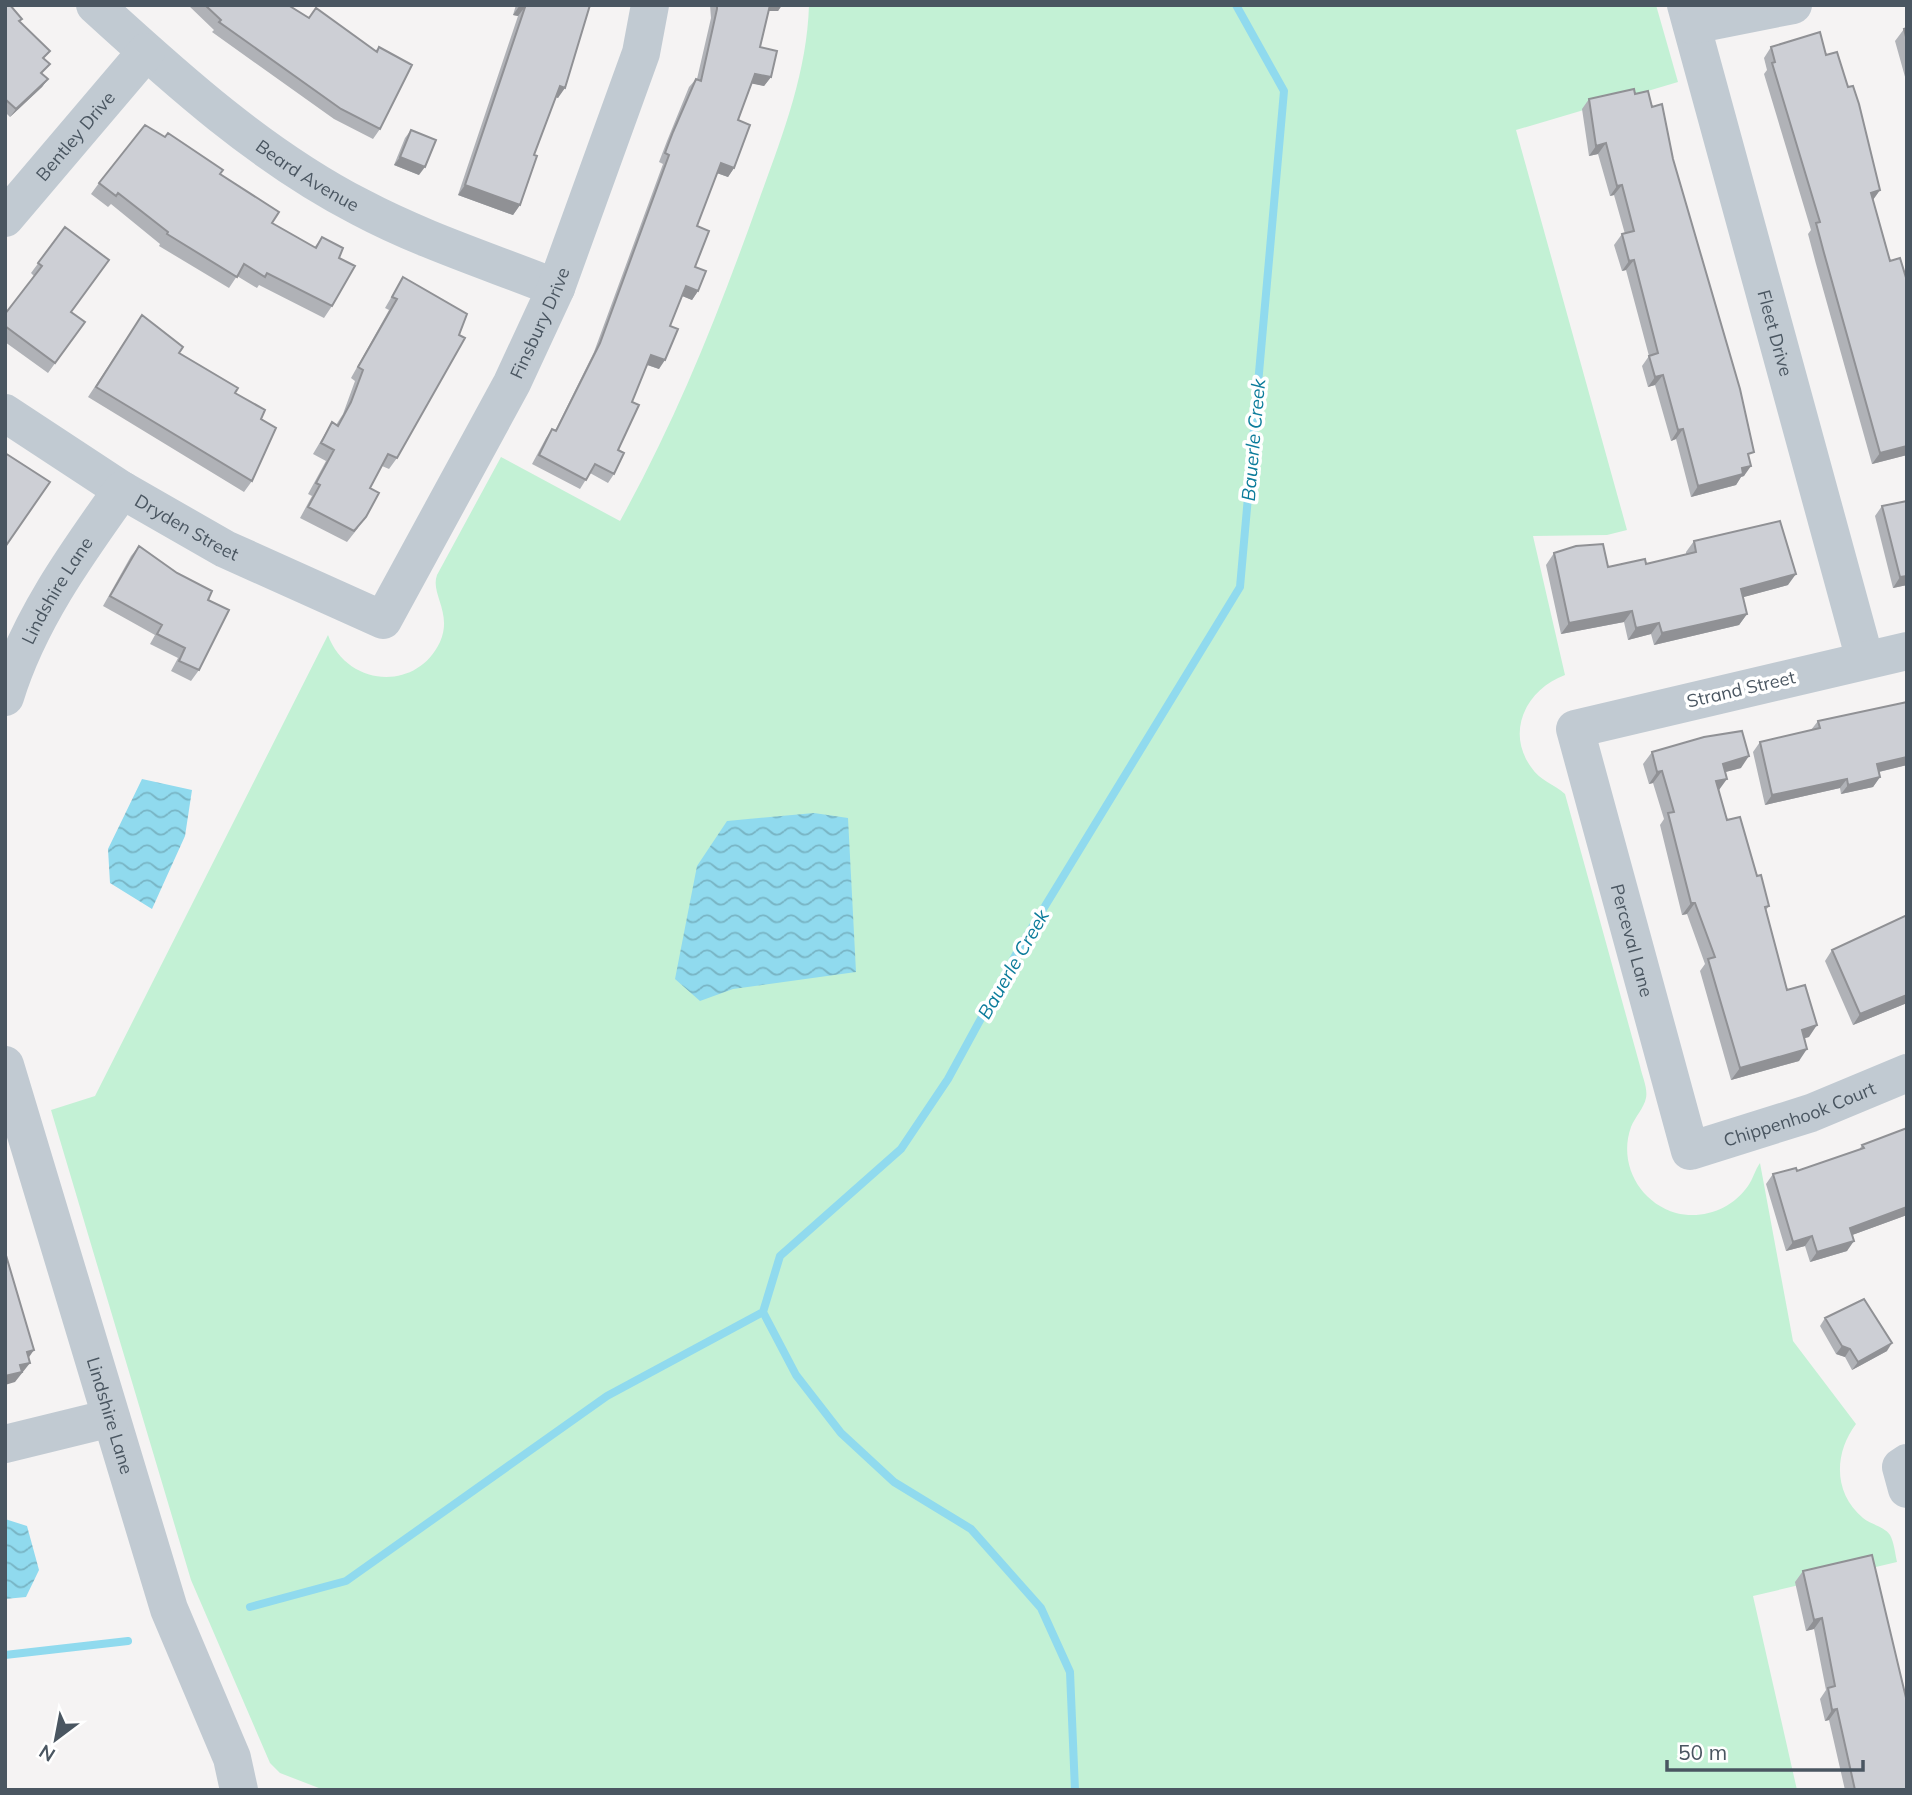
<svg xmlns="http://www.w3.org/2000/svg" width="1912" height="1795" font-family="Mulish,sans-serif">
	<defs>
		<pattern id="water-waves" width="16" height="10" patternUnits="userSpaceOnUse" patternTransform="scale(1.75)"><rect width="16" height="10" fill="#90daee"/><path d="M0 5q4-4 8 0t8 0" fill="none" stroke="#78b4c4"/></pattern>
	</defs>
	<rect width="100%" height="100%" fill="#f5f3f3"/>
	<!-- green -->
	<path fill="#c3f1d5" d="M809,5H1656L1678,82L1516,130L1627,530L1607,535L1533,536L1565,675C1527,689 1505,731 1531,767C1540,781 1554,784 1565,794L1640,1066C1642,1076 1648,1088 1646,1098C1644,1108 1635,1117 1631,1127C1618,1163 1639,1202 1676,1213C1703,1220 1732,1209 1748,1186C1753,1179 1755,1170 1760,1163L1793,1341L1856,1424C1834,1453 1833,1493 1863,1518C1870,1524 1885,1527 1890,1535C1894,1542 1895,1553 1897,1562L1753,1596L1797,1790H324L280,1773L270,1763L191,1580L51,1110L95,1096L328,635C346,686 416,693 440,642C453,613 430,594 437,575L501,457L620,521C678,416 719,312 759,200C782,137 807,73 809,5Z"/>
	<!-- water -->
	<path fill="url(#water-waves)" d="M142,779L192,790L185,836L152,909L110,883L108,849Z
		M814,813L848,818L856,972L733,989L700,1001L675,979L697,866L727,821Z
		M5,1519L27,1526L39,1570L26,1597L5,1599Z"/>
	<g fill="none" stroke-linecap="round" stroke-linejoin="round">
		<!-- stream -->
		<path stroke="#90daee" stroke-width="8" d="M250,1607L346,1581L607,1396L763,1312
			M5,1655L128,1641
			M1075,1790L1070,1672L1041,1608L971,1529L894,1482L841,1433L796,1375L763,1312L780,1256L901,1149L948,1079L1020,947L1240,587L1284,91L1236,5"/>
		<!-- minor -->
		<g stroke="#c1cad2" stroke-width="38">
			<path id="s1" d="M95,5C176,79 261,156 360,207C422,240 491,262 556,288"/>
			<path id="s2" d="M1686,5L1865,660"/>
			<path d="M1692,25L1793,5"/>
			<path id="s3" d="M5,218L146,52"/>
			<path id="s4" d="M5,413L122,490L225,549L383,620L512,383L556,288L641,53L650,5"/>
			<path id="s5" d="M1907,651L1575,729L1690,1151L1811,1113L1907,1073"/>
			<path id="s6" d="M5,697C28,621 77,553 122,490"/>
			<path id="s7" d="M5,1065L169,1609L232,1758L239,1790"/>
			<path d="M5,1444L111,1418"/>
			<path d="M1907,1463L1901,1467L1907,1489"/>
		</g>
	</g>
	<!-- wall -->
	<path fill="#b0b2b7" d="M5,5L19,22L44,59L42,74L48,79L42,87L10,117L5,112Z
		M188,5H288L309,18L375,51L379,47L380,129L373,139L334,119L212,32L214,30Z
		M516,5H590L558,98L556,97L534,155L520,205L513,215L458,195L518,16L513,15Z
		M710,5H782L778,11H768L760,47L771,77L764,86L752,83L738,120L734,168L728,177L717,173L697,226L695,267L698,291L692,300L682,296L670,326L659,369L647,365L632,402L618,450L614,474L608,483L590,473L580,489L532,464L546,438L552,429L555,431L594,352L663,164L659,162L667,141L689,87L696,79H697L711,18Z
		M1907,28V84L1895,41L1904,29Z
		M1771,47L1826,55L1848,87L1880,190L1873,200L1907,455L1872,464L1816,264L1808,234L1811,230L1764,74L1767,70L1764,58Z
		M1635,94L1652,107L1673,159L1749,459L1744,476L1741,477L1736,485L1691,497L1676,439L1671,441L1655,385L1648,387L1642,366L1649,356L1626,270L1622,271L1614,245L1622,234H1625L1614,195L1610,196L1598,154L1589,156L1582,109L1589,99Z
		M411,130L419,175L394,165L405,138Z
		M220,174L272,223L314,248L322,237L339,258L332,306L324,318L259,285L257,288L237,276L229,288L159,246L160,244L111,204L108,207L91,194L99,183Z
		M65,227L71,312L85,322L48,373L5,342V314L34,276L31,273Z
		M403,277L397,458L389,469L382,466L370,488L358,528L347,542L300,518L312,496L308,494L326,461L313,454L332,422L336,425L343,414L355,381L351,378L389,310L385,308Z
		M142,315L179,353L235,393L261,419L252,481L244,492L88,397Z
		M1907,501V585L1893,588L1875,516L1882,506Z
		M1694,541L1788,585L1743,597L1747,614L1739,625L1654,645L1651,634L1628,640L1624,622L1561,634L1546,565L1554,553L1608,567L1646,564L1686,555V552Z
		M139,546L208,600L199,670L191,681L171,671L178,658L150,644L155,635L103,606L131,556Z
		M1907,702V765L1879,772L1880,777L1873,787L1841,794L1840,788L1765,805L1753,752L1760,742L1811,730L1818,721Z
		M1652,752L1741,768L1725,772L1719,790L1727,820L1757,876L1769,906L1766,910L1787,990L1809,1037L1804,1038L1799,1061L1731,1080L1700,971L1705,964L1687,914L1682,915L1660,825L1664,819L1653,783L1649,784L1643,764Z
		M1832,950L1907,1003L1853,1025L1825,961Z
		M1907,1128V1215L1852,1235L1847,1251L1810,1262L1805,1246L1786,1251L1766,1184L1773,1174L1797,1171L1859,1150L1862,1145Z
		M1825,1318L1887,1351L1852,1370L1845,1357L1836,1354L1820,1326Z
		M1803,1571L1907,1790H1845L1829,1720L1825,1721L1820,1699L1826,1690L1814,1629L1806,1631L1795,1582Z"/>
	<!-- shaded-wall -->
	<path fill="#909195" d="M520,5L525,7L518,16L513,15Z
		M768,5H782L778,11H764Z
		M755,74L771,77L764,86L749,83Z
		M48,79L42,87L10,117L16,109Z
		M560,86L565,88L558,98L553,96Z
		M1606,143L1598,154L1589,156L1596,146Z
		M400,157L425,167L419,175L394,165Z
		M721,163L734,168L728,177L714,172Z
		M465,185L520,205L513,215L458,195Z
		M1622,185L1614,195L1610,196L1617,186Z
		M1880,190L1872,201L1871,193Z
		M1634,260L1626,270L1622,271L1629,261Z
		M686,286L698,291L692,300L680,295Z
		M651,355L665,360L659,369L645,364Z
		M1663,375L1655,385L1648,387L1655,377Z
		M1683,429L1676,439L1671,441L1678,430Z
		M1907,446V455L1872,464L1880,453Z
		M1751,466L1744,476L1741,477L1736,485L1691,497L1698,486L1742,468Z
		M1796,574L1788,585L1733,600L1741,589Z
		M1907,576V585L1893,588L1900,577Z
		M1632,611L1624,622L1561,634L1569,623Z
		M1747,614L1739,625L1654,645L1662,633Z
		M1659,623L1651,634L1628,640L1636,628Z
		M1749,756L1741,768L1714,775L1723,764Z
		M1907,757V765L1870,774L1877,764Z
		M1662,771L1653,783L1649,784L1657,772Z
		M1880,777L1873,787L1841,794L1848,785Z
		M1727,779L1719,790L1716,781Z
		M1847,779L1840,788L1765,805L1772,795Z
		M1691,903H1695L1687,914L1682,915Z
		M1907,995V1003L1853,1025L1860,1014Z
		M1817,1025L1809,1037L1794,1041L1802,1030Z
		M1807,1049L1799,1061L1731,1080L1740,1068Z
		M1907,1207V1215L1844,1238L1850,1228Z
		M1812,1236L1805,1246L1786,1251L1793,1242Z
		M1854,1241L1847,1251L1810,1262L1817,1252Z
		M1892,1343L1887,1351L1852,1370L1858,1362Z
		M1842,1346L1850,1349L1845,1357L1836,1354Z
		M34,1350L27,1360V1352Z
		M30,1363L15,1382L5,1385V1376L20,1365Z
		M1822,1618L1814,1629L1806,1631L1814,1620Z
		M1837,1709L1829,1720L1825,1721L1832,1710Z"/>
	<!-- building -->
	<path fill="#cdcfd5" stroke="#909195" stroke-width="2" d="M5,5H10L22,19L19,21L50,51L43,58L50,64L41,73L48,79L16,109L5,99Z
		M205,5H288L309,18L316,8L377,52L379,47L412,65L380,129L341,109L219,22L221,20Z
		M520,5H590L565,88L560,86L534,155L537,156L520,205L465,185L525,7Z
		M717,5H770L760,47L777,51L771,77L755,74L738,120L750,125L734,168L721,163L697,226L709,231L695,267L706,271L698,291L686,286L670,326L678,329L665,360L651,355L632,402L639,405L618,450L624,453L614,474L595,464L586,480L539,455L552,429L556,431L600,343L669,155L665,153L673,132L696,79L701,81L717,9Z
		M1907,28V41L1904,29Z
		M1820,32L1826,55L1837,52L1848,87L1853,86L1859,104L1880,190L1871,193L1890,261L1900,258L1907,281V446L1880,453L1824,253L1816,223L1820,222L1772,63L1775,62L1771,47Z
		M1634,89L1635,94L1648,91L1652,107L1662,104L1673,159L1740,389L1754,452L1748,454L1751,466L1742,468L1743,474L1698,486L1683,429L1678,430L1663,375L1655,377L1649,356L1658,353L1634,260L1629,261L1622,234L1634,231L1622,185L1617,186L1606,143L1596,146L1589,99Z
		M145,125L165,137L168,133L223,170L220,174L279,212L272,223L316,248L322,237L343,248L339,258L355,266L332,306L267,273L265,277L244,264L237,277L167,234L168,232L118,193L116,196L99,183Z
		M411,130L436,140L425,167L400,157Z
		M65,227L109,260L71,312L85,322L55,363L5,326V314L42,266L38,263Z
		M403,277L467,314L459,335L465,338L397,458L388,454L370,488L379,493L366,517L354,531L308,507L320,485L316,483L334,450L321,443L332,422L338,426L351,402L363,370L358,367L397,299L392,297Z
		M142,315L183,347L179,353L238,388L235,393L265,410L261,419L276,428L252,481L96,387Z
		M5,453L50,482L5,547Z
		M1907,501V576L1900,577L1882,506Z
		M1780,521L1796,574L1741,589L1747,614L1662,633L1659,623L1636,628L1632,611L1569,623L1554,553L1576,546L1603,544L1608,567L1645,559L1646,564L1696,552L1694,541Z
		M139,546L177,573L212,591L208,600L229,610L199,670L179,661L185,648L157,634L162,625L110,596Z
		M1907,702V757L1877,764L1880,777L1848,785L1847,779L1772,795L1760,742L1820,728L1818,721Z
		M1742,731L1749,756L1723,764L1727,779L1716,781L1727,820L1740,817L1757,876L1761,875L1769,906L1765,907L1787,990L1805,985L1817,1025L1802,1030L1807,1049L1740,1068L1708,959L1715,957L1695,903H1691L1668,813L1674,812L1662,771L1657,772L1652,752L1704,737Z
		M1907,915V995L1860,1014L1832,950Z
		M1907,1128V1207L1850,1228L1854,1241L1817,1252L1812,1236L1793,1242L1773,1174L1796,1168L1797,1171L1864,1148L1862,1145Z
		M5,1252L34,1350L27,1352L30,1363L20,1365L22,1372L5,1376Z
		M1864,1299L1892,1343L1858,1362L1850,1349L1842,1346L1825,1318Z
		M1872,1555L1907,1702V1790H1855L1837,1709L1832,1710L1828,1688L1835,1686L1822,1618L1814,1620L1803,1571Z"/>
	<g text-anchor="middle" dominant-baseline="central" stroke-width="7" stroke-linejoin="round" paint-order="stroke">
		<!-- street labels -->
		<g font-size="18" fill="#4a5661" stroke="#fff">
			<text stroke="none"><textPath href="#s3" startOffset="108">Bentley Drive</textPath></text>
			<text stroke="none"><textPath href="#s1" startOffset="273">Beard Avenue</textPath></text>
			<text stroke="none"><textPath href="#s4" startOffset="768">Finsbury Drive</textPath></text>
			<text stroke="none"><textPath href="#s2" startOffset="340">Fleet Drive</textPath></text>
			<text stroke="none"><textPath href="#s4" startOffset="215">Dryden Street</textPath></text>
			<text stroke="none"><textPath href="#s6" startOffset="119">Lindshire Lane</textPath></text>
			<text transform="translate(1741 689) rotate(-13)">Strand Street</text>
			<text stroke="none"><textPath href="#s5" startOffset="560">Perceval Lane</textPath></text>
			<text stroke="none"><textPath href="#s5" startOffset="894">Chippenhook Court</textPath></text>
			<text stroke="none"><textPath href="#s7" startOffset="366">Lindshire Lane</textPath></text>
		</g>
		<!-- water labels -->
		<g font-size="19" font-style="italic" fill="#0c7c9b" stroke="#fff">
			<text transform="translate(1253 440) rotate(-85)">Bauerle Creek</text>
			<text transform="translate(1013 964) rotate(-60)">Bauerle Creek</text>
		</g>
	</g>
	<!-- border -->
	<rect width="1912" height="1795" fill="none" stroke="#4a5661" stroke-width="14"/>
	<!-- north arrow -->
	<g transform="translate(56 1739) rotate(212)" stroke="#ffffff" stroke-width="5" paint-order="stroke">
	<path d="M0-5L12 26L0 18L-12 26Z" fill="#4a5661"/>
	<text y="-10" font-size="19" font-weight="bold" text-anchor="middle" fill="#4a5661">N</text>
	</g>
	<!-- scale -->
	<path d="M1667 1760v10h196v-10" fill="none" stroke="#4a5661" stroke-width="3.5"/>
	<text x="1678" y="1760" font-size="21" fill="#4a5661" stroke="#ffffff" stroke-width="5" paint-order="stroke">50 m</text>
</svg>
